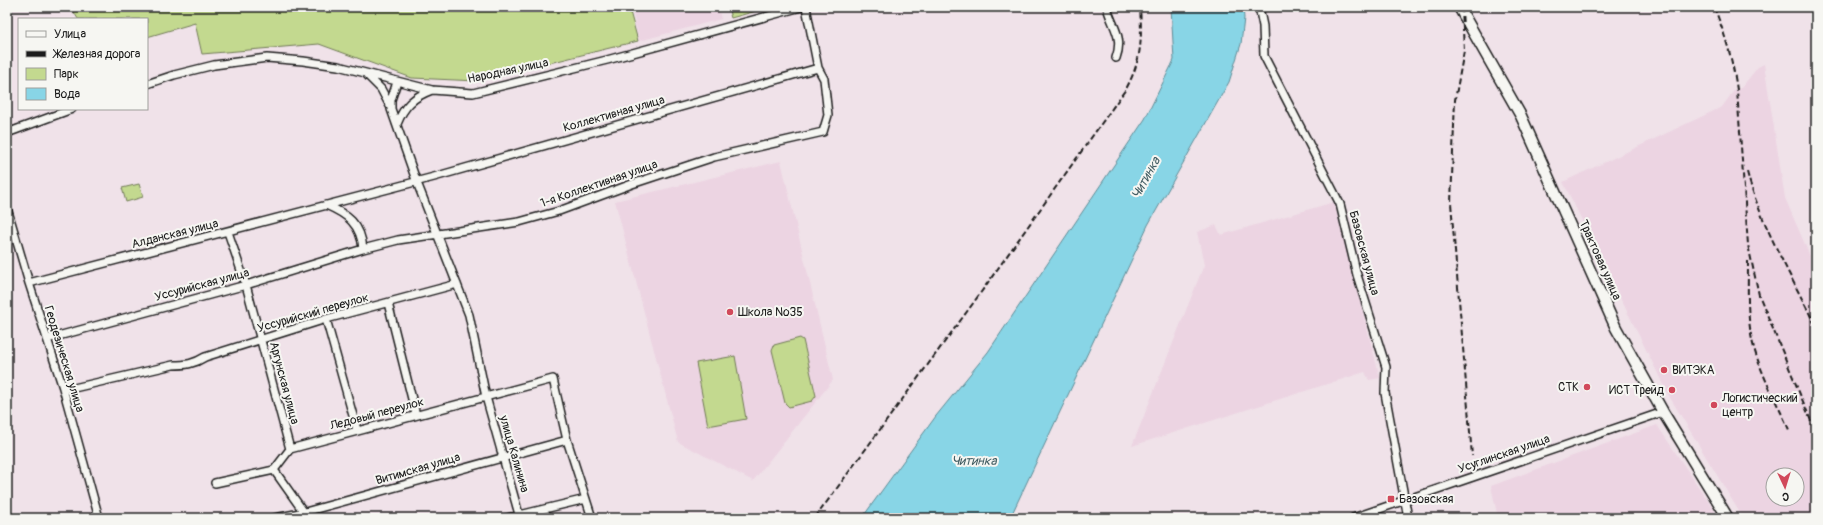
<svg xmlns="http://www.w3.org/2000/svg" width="1823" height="525" font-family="Pangolin,sans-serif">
	<rect width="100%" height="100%" fill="#f0e2e9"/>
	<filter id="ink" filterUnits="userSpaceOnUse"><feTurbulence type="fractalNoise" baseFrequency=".025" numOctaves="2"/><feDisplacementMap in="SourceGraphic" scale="8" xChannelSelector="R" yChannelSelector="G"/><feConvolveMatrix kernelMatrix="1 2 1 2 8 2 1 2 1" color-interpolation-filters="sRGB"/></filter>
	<g filter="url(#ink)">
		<!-- built -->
		<path fill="#ecd4e2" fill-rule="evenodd" d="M645,7H718L721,19L639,41L632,10Z
			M1764,64L1785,198L1816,270V518H1743L1669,396L1563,182L1722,107L1735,89L1741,88L1758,67ZM1773,475H1797V499H1773Z
			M781,161L833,380L753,481L678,442L615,201Z
			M1334,202L1380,378L1369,380L1365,372L1132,446L1204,265L1197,232L1216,225L1221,235Z
			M1657,425L1710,504L1718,518H1498L1491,486Z"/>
		<!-- green -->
		<path fill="#c3d98f" stroke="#707a56" d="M71,7H634L629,8L638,41L477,81L412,78L319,44L202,54L195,23L147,37V19H78Z
			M728,7H759L760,10L731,18Z
			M139,184L143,197L126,202L122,188Z
			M800,338L803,340L816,396L812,401L789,407L785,403L772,350L774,345Z
			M735,356L746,419L708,426L696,363Z"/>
		<!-- water -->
		<path fill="#88d5e6" stroke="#5d8b95" d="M1171,7H1243L1244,18L1241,44L1229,82L1148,225L1010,518H862L936,416L988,352L1145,119L1174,60Z"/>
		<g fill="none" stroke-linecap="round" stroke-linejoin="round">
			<!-- street casing -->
			<g stroke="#1c1c1c" stroke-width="10">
				<path id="street" d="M1107,7C1112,27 1124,36 1116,58
					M1259,7L1263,26L1264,56L1340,204L1357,275L1386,367L1385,393L1408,518
					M367,75L381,89L390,106
					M397,82L391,100V109L416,180L469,315L486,397L520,518
					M147,84L174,75L214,65L267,58L303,61L338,66L432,90L473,93L607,60L801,7
					M397,124C404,106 413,97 432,90
					M7,133L72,109
					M326,205C347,214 361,224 363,249
					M7,208L29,283L63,388L99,518
					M228,232L246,285L290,449
					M29,283L434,177L818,68
					M388,303L416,415
					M326,319L357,430
					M47,339L246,285L363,249L398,240L519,222L559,211L632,184L714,157L823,132L828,115L824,79L818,68L806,7
					M63,388H74L173,365C186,365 194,364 205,357L326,319L457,284
					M274,470L308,518
					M215,483L274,470L290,449L553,379L567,440L592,518
					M275,518L305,512L567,440
					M507,518L586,499
					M1353,518L1663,412"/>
			</g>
			<!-- secondary casing -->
			<g stroke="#1c1c1c" stroke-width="13">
				<path id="secondary" d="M1459,7L1521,116L1616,328L1663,412L1728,518"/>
			</g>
			<!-- street -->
			<use href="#street" stroke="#f6f6f2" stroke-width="7"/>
			<!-- secondary -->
			<use href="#secondary" stroke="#f6f6f2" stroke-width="10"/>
			<!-- rail -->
			<path stroke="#1c1c1c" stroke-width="2" stroke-dasharray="6 3" stroke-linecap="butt" d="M1462,7L1464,51L1455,100L1451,203L1472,456
				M1714,7C1725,34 1733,61 1737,90L1748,245L1759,295L1816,433
				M1747,172C1761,226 1792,277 1816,327
				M1748,261C1748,283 1747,306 1750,328C1754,363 1776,400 1790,432
				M815,518L974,302L1126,89C1142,59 1142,40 1140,7"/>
		</g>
	</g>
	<!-- markers -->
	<g fill="#d1495b" stroke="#f6f6f2" stroke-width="1.5">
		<circle cx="730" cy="312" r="4"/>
		<circle cx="1664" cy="370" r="4"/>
		<circle cx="1587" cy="387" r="4"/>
		<circle cx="1672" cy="390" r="4"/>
		<circle cx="1714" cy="405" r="4"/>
		<rect x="1387" y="495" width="8" height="8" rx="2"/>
	</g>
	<g text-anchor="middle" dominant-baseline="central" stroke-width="4" stroke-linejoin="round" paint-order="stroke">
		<!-- street labels -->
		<g font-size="12" fill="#1c1c1c" stroke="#f6f6f2">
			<text transform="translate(508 71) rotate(-12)">Народная улица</text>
			<text transform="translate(614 114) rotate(-16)">Коллективная улица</text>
			<text transform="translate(599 184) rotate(-19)">1-я Коллективная улица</text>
			<text transform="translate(175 234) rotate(-14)">Алданская улица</text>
			<text transform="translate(1364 253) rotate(75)">Базовская улица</text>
			<text transform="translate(1600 260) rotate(66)">Трактовая улица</text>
			<text transform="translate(202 285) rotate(-15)">Уссурийская улица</text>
			<text transform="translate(313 313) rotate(-16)">Уссурийский переулок</text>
			<text transform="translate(64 359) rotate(73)">Геодезическая улица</text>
			<text transform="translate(284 383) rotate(75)">Аргунская улица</text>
			<text transform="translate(377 414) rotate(-15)">Ледовый переулок</text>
			<text transform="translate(514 454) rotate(74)">улица Калинина</text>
			<text transform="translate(1504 454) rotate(-19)">Усуглинская улица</text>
			<text transform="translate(418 469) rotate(-16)">Витимская улица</text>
		</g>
		<!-- poi labels -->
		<g font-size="12" fill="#1c1c1c" stroke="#f6f6f2" text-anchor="start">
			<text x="738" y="312">Школа №35</text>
			<text x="1672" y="370">ВИТЭКА</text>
			<text x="1579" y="387" text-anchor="end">СТК</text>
			<text x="1664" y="390" text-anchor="end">ИСТ Трейд</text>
			<text x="1722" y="398">Логистический<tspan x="1722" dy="14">центр</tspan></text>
			<text x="1399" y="499">Базовская</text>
		</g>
		<!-- water labels -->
		<g font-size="13" font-style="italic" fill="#425d63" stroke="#f6f6f2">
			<text transform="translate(1146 178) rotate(-61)">Читинка</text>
			<text x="974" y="461">Читинка</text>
		</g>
	</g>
	<!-- margin -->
	<rect width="1823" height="525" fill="none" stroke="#f6f6f2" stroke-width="24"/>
	<rect x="12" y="12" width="1799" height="501" fill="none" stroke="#1c1c1c" stroke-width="1.5" filter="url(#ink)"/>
	<!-- legend -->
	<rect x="18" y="18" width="130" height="92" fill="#f6f6f2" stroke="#9f9f9c"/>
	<rect x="26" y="31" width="20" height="6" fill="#f6f6f2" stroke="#9f9f9c"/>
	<text x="54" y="38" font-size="12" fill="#1c1c1c">Улица</text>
	<rect x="26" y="51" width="20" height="6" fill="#1c1c1c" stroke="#9f9f9c"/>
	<text x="54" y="58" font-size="12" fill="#1c1c1c">Железная дорога</text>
	<rect x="26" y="68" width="20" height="12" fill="#c3d98f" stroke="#9f9f9c"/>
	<text x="54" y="78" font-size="12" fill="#1c1c1c">Парк</text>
	<rect x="26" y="88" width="20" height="12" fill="#88d5e6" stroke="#9f9f9c"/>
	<text x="54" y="98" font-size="12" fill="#1c1c1c">Вода</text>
	<!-- north arrow -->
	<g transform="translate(1785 487) rotate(176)"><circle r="19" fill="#f6f6f2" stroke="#9f9f9c"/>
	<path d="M0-3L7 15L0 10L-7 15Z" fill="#d1495b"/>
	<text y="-6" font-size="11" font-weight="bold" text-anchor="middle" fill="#1c1c1c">С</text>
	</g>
</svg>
